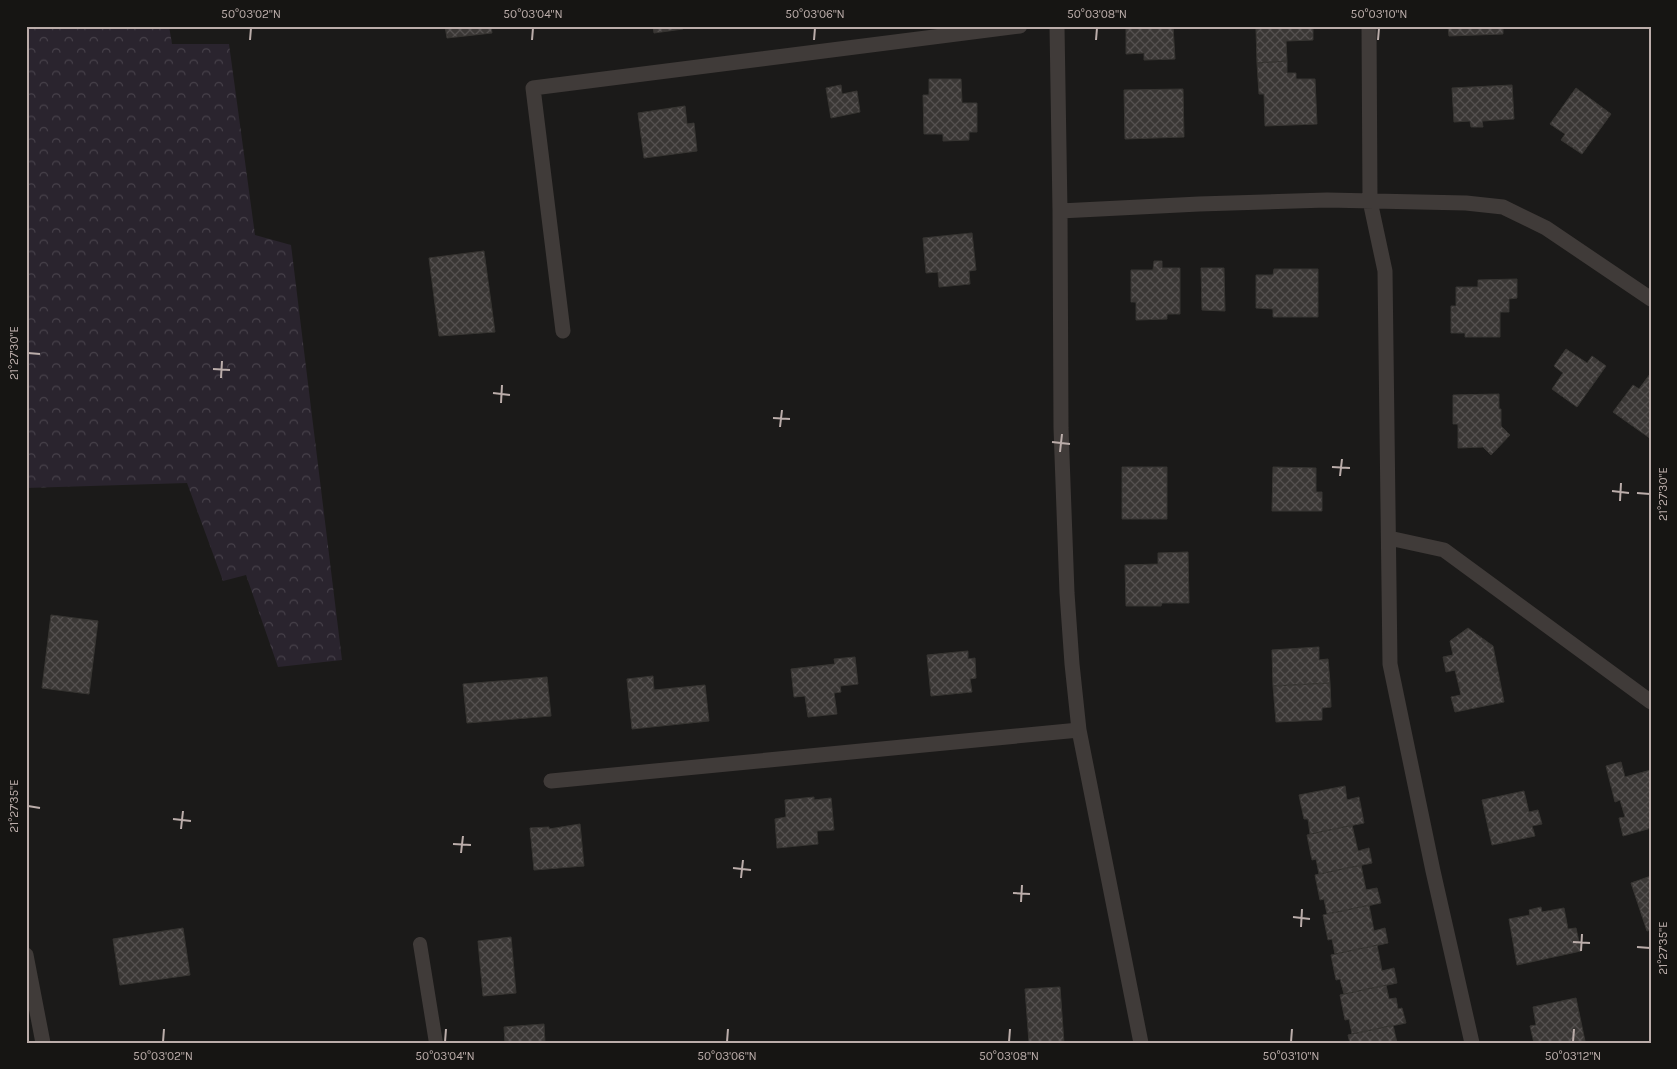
<svg xmlns="http://www.w3.org/2000/svg" width="1677" height="1069" font-family="Karla,sans-serif">
	<defs>
		<pattern id="forest-crowns" width="20" height="18" patternUnits="userSpaceOnUse" patternTransform="scale(1.25)"><rect width="20" height="18" fill="#2a242e"/><path d="M2 6a3 3 0 1 1 6 0M12 15a3 3 0 1 1 6 0" fill="none" stroke="#47414a"/></pattern>
		<pattern id="building-cross-hatch" width="8" height="8" patternUnits="userSpaceOnUse" patternTransform="scale(1.25)"><rect width="8" height="8" fill="#3a3735"/><path d="M0 0l8 8M0 8l8-8" fill="none" stroke="#555150"/></pattern>
	</defs>
	<rect width="100%" height="100%" fill="#1b1a19"/>
	<!-- forest -->
	<path fill="url(#forest-crowns)" d="M26,26H169L172,44H229L255,235L291,245L342,660L278,667L246,575L223,581L187,483L26,488Z"/>
	<!-- building -->
	<path fill="url(#building-cross-hatch)" stroke="#373532" d="M445,26H491L492,33L447,38Z
		M653,26H683V29L654,33Z
		M1126,26H1173L1175,59L1144,60V53L1126,54Z
		M1259,26H1313V40L1286,41L1287,61L1257,63L1256,29H1260Z
		M1448,26H1503V34L1449,36Z
		M1287,61V73H1296V79H1315L1317,124L1265,126L1264,94H1259L1257,63Z
		M929,79H961L962,103H977V132H969V140L943,141V134H924L923,95H929Z
		M841,85L842,94L857,91L860,112L831,118L826,88Z
		M1512,85L1514,119L1482,121L1483,127H1471L1470,121L1454,122L1452,88Z
		M1576,88L1611,114L1582,154L1561,140L1565,134L1550,124Z
		M1183,89L1184,137L1125,139L1124,90Z
		M685,106L687,124L694,123L697,151L644,158L638,113Z
		M972,233L976,270L969,271L970,284L939,287L938,272L926,273L923,238Z
		M484,251L495,332L439,336L429,258Z
		M1154,261H1162V268H1180V314H1167V319L1136,320V302H1131V270H1153Z
		M1201,268H1224L1225,311L1202,310Z
		M1274,269H1318V317H1273V309L1256,308V275H1273Z
		M1517,279V298L1509,299V312H1500V337H1465V333H1451V306H1456V287H1478V280Z
		M1566,349L1587,363L1592,356L1606,366L1577,407L1552,389L1563,373L1554,366Z
		M1650,374H1651V439L1613,412L1633,385L1639,389Z
		M1499,394V409H1501V426L1510,435L1491,455L1483,447L1458,448V424H1453V395Z
		M1122,467H1167V519H1122Z
		M1273,467L1316,468V492H1322V511H1272Z
		M1188,552L1189,603H1162L1161,606H1126L1125,565L1158,564V553Z
		M51,615L98,621L89,694L42,688Z
		M1468,628L1493,646L1504,702L1455,712L1451,697L1461,695L1455,670L1446,672L1443,657L1453,655L1450,641Z
		M1319,647V660L1328,659L1330,683L1273,686L1272,650Z
		M968,651V659L975,658L976,678L970,679L972,692L931,696L927,655Z
		M855,657L858,684L840,686L841,692L834,693L837,714L808,717L805,696L794,697L791,669L835,664L834,659Z
		M653,676L654,690L705,685L709,721L632,729L627,679Z
		M547,677L551,716L467,723L463,684Z
		M1330,683L1331,707L1322,708V720L1276,722L1273,686Z
		M1621,762L1625,777L1651,770V828L1623,836L1619,818L1625,817L1620,800L1615,802L1606,766Z
		M1345,786L1347,800L1359,797L1364,823L1310,834L1308,819H1304L1299,795Z
		M1524,791L1529,812L1538,810L1542,824L1532,826L1535,836L1492,845L1482,800Z
		M814,797V800L831,798L834,830L817,831L818,844L777,848L775,819L786,817L785,800Z
		M580,824L584,866L534,870L530,828L549,827V829Z
		M1352,825L1358,851L1369,848L1372,863L1319,874L1316,859L1312,860L1307,835Z
		M1361,865L1366,890L1377,888L1381,903L1327,914L1324,899L1320,900L1315,875Z
		M1651,876V930L1647,931L1631,883Z
		M1369,905L1374,931L1385,928L1388,943L1335,954L1332,939L1328,940L1323,915Z
		M1541,907L1542,912L1564,908L1568,929L1576,928L1581,951L1517,965L1509,919L1530,915L1529,910Z
		M183,928L190,975L120,985L113,939Z
		M511,937L516,993L483,996L478,941Z
		M1377,945L1382,971L1394,968L1397,983L1344,994L1340,979L1336,980L1331,955Z
		M1386,985L1389,999L1396,998L1398,1009L1402,1008L1406,1023L1352,1034L1349,1019L1345,1020L1340,995Z
		M1060,987L1064,1043H1029L1025,989Z
		M1576,998L1585,1041L1576,1043H1534L1530,1026L1536,1025L1533,1007Z
		M544,1024L545,1043H505L504,1027Z
		M1393,1025L1397,1043H1350L1348,1035Z"/>
	<g fill="none" stroke-linecap="round" stroke-linejoin="round">
		<!-- lane -->
		<path stroke="#403b39" stroke-width="14" d="M420,944L436,1043"/>
		<!-- street -->
		<path stroke="#403b39" stroke-width="15" d="M1057,26L1060,211L1061,428L1067,593L1072,664L1079,730L1141,1043
			M1369,26L1370,201L1385,271L1390,664L1433,871L1472,1043
			M1060,211L1199,204L1327,200L1466,203L1503,207L1546,228L1651,299
			M563,331L533,88L1020,26
			M1389,538L1444,550L1651,702
			M551,781L1079,730
			M26,955L43,1043"/>
	</g>
	<!-- ticks -->
	<path fill="none" stroke="#bbadaa" stroke-width="2" d="M250,40L251,28M532,40L533,28M814,40L815,28M1096,40L1097,28M1378,40L1379,28M28,353L40,354M213,369L230,370M221,378L222,361M493,393L510,395M501,403L502,385M773,418L790,419M780,427L782,410M1052,442L1070,444M1060,452L1062,434M1332,467L1350,468M1340,476L1342,459M1612,491L1629,493M1637,493L1650,494M1620,501L1621,483M28,806L40,808M173,819L191,821M181,829L183,811M453,844L471,845M461,853L463,836M733,868L751,870M741,878L743,860M1013,893L1030,894M1021,902L1022,885M1293,917L1310,919M1301,927L1302,909M1573,942L1590,943M1637,947L1650,948M1581,951L1582,934M163,1042L164,1029M445,1042L446,1029M727,1042L728,1029M1009,1042L1010,1029M1291,1042L1292,1029M1573,1042L1574,1029"/>
	<!-- border -->
	<rect width="1677" height="1069" fill="none" stroke="#161513" stroke-width="55"/>
	<rect x="28" y="28" width="1622" height="1014" fill="none" stroke="#bbadaa" stroke-width="2"/>
	<g font-size="12" text-anchor="middle" fill="#bbadaa">
		<text x="251" y="18">50°03'02"N</text>
		<text x="533" y="18">50°03'04"N</text>
		<text x="815" y="18">50°03'06"N</text>
		<text x="1097" y="18">50°03'08"N</text>
		<text x="1379" y="18">50°03'10"N</text>
		<text transform="translate(14 353) rotate(-90)" y="4">21°27'30"E</text>
		<text transform="translate(1663 494) rotate(-90)" y="4">21°27'30"E</text>
		<text transform="translate(14 806) rotate(-90)" y="4">21°27'35"E</text>
		<text transform="translate(1663 948) rotate(-90)" y="4">21°27'35"E</text>
		<text x="163" y="1060">50°03'02"N</text>
		<text x="445" y="1060">50°03'04"N</text>
		<text x="727" y="1060">50°03'06"N</text>
		<text x="1009" y="1060">50°03'08"N</text>
		<text x="1291" y="1060">50°03'10"N</text>
		<text x="1573" y="1060">50°03'12"N</text>
	</g>
</svg>
